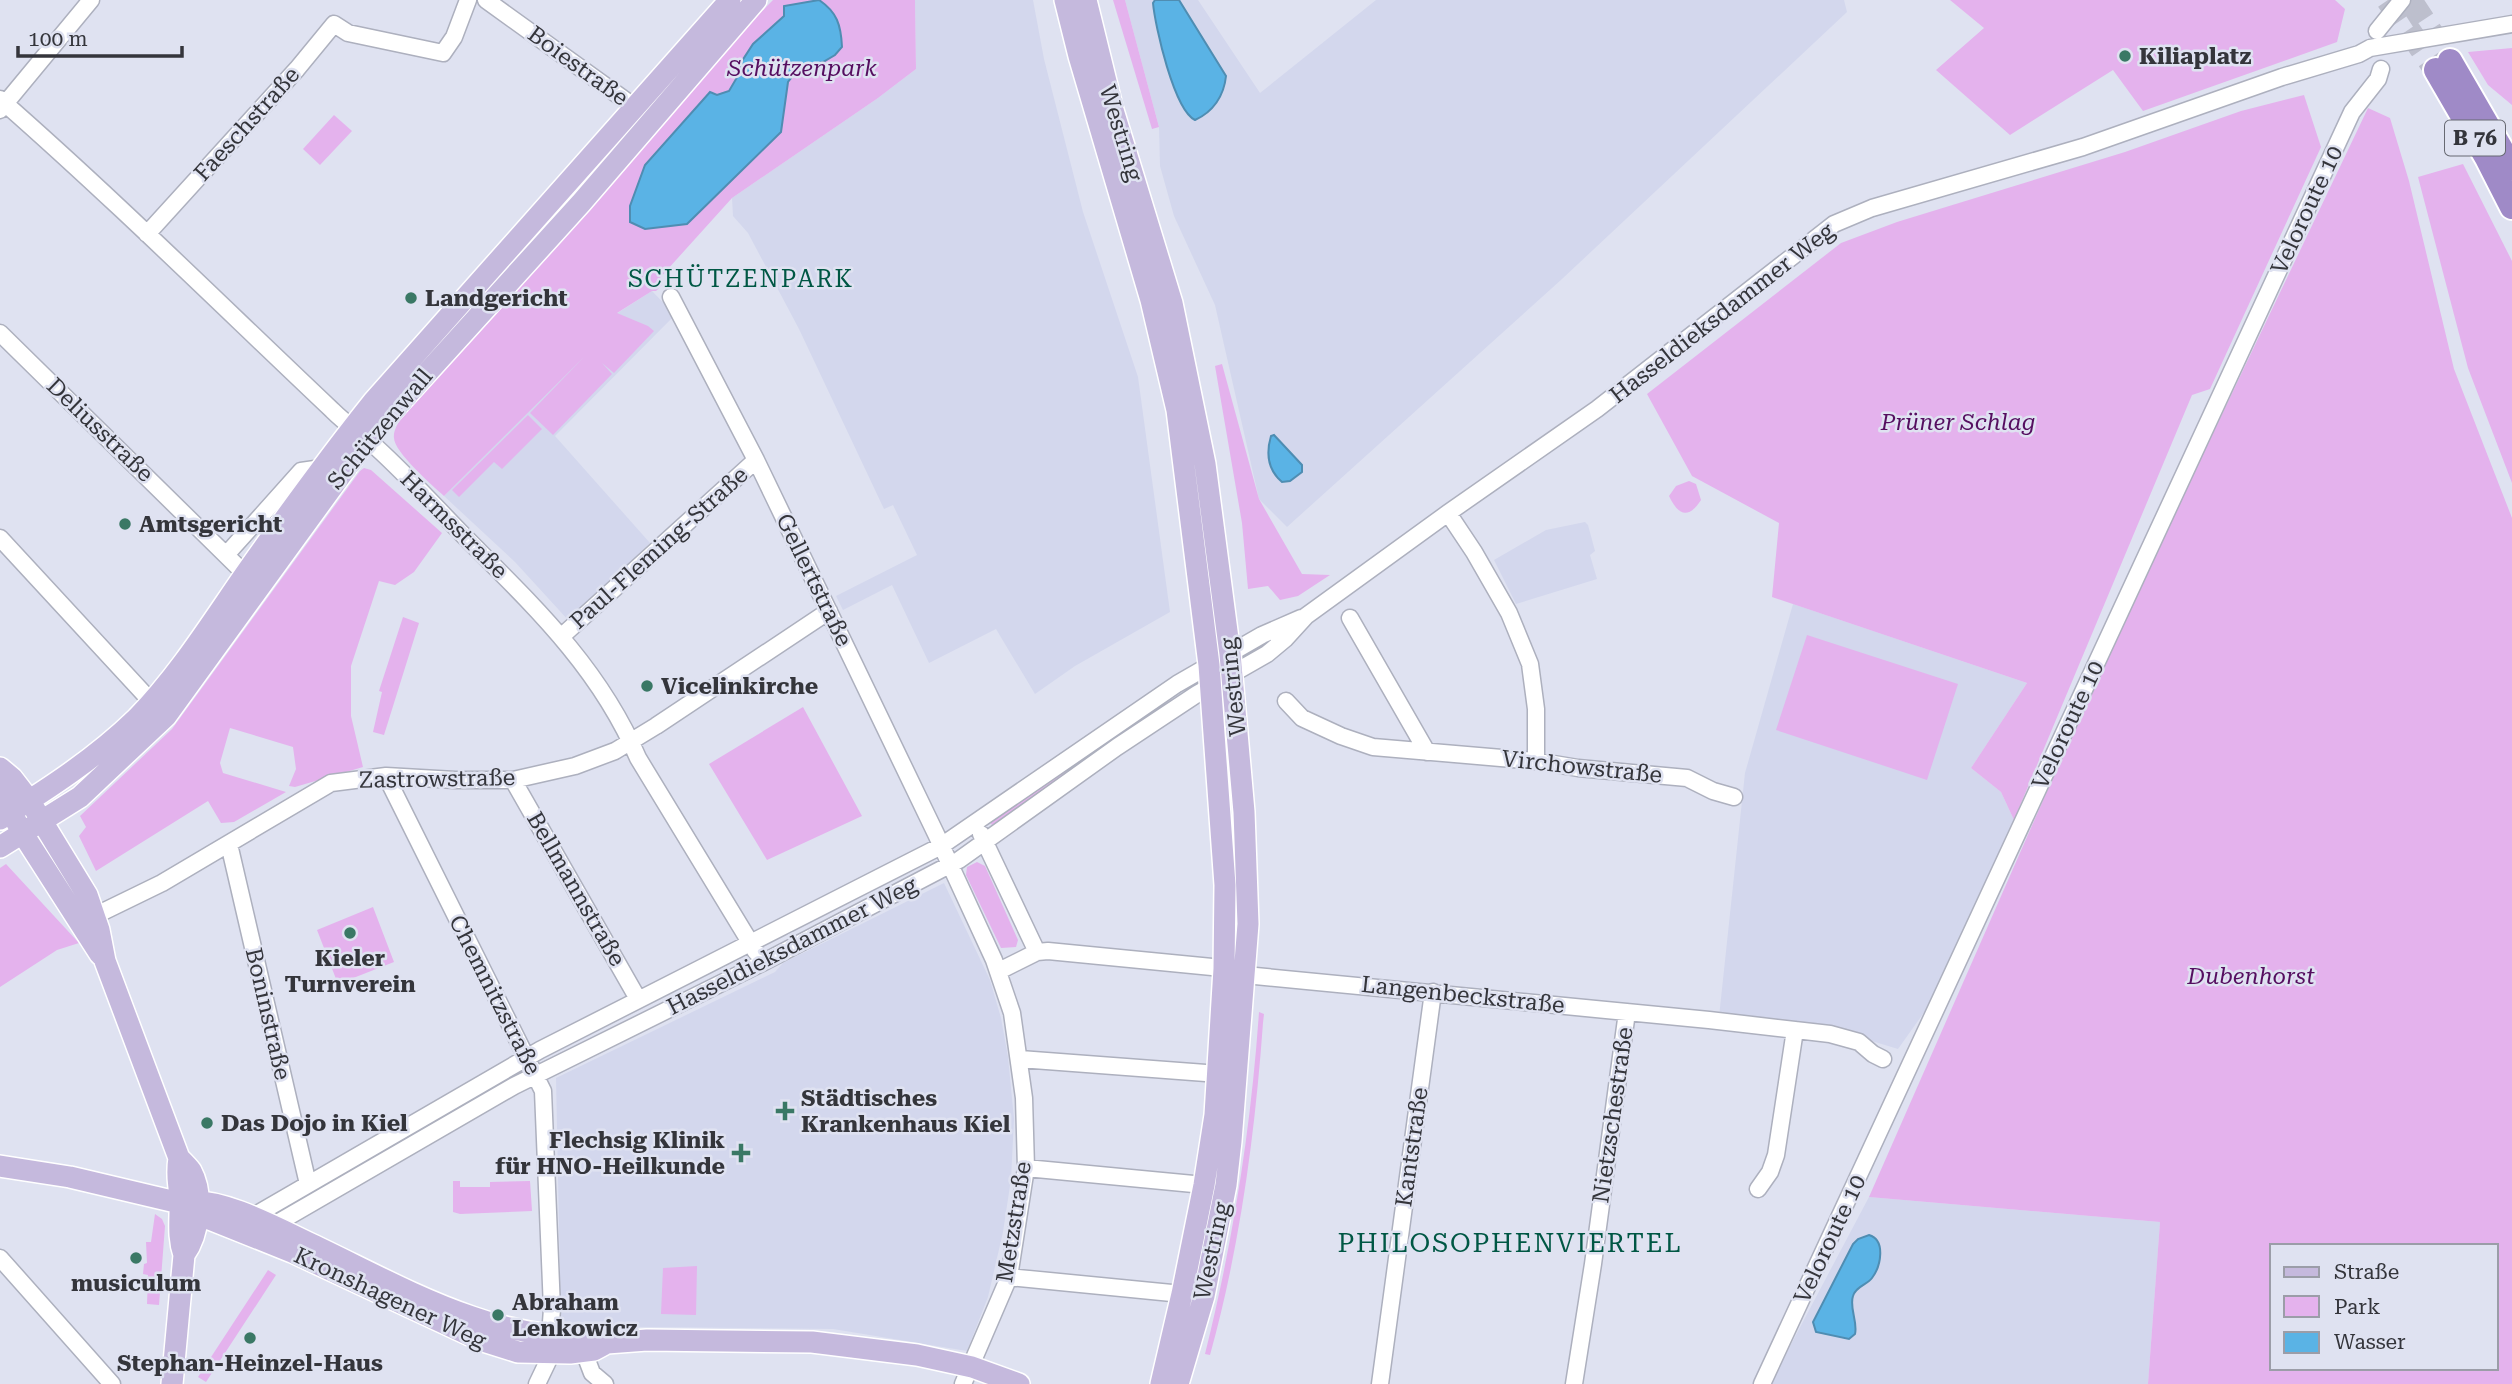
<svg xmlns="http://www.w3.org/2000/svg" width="2512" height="1384" font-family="'Roboto Serif',serif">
	<rect width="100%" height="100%" fill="#dfe2f1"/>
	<!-- built -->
	<path fill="#d3d7ed" d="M915,0H1033L1044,59L1083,212L1138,377L1170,612L1075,666L1035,694L996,629L929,663L892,585L843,610L836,596L917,555L893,505L884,509L799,329L748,233L733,216L732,198L878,98L916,69Z
		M1125,0H1198L1260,93L1376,0H1844L1847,12L1562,279L1287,527L1259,499L1215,305L1174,216L1160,166L1159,127Z
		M652,291L675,315L555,436L650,543L569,621L515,562L444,496L590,350L616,314Z
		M1585,522L1588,525L1595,551L1590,555L1597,579L1516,604L1494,560L1546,530Z
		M1793,604L2027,683L1971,768L2001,792L2014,820L1925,1011L1898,1049L1839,1031L1719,1017L1745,773Z
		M944,883L990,980L1001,1018L1008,1057L1014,1119L1011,1179L1003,1232L988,1297L967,1351L833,1329L561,1326L556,1078L775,972L783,963Z
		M1869,1197L2160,1222L2148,1384H1770Z"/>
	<!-- green -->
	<path fill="#e4b2ed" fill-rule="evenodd" d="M773,0H915L916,69L878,98L732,198L658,280L662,285L656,291H652L617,313L648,326L654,331L614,373L602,363L612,374L553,435L530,413L584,357L444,496C433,486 394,452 394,438C393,431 398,424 401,417L739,34Z
		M1113,0H1125L1159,127L1152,129Z
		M1950,0H2335L2345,9L2337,42L2143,111L2113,70L2010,135L1936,70L1984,28Z
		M2512,48V105L2488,85L2468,52Z
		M2304,95L2321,147L2210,389L2192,395L2014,820L2001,792L1971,768L2027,683L1772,597L1779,523L1692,476L1647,394L1841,243L1897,222L2125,152L2241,111Z
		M2368,108L2390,118L2409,181L2454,369L2512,518V1384H2148L2160,1222L1869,1197L2102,666ZM2272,1246H2496V1368H2272Z
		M334,115L352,131L320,165L303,149Z
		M2463,164L2512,261V483L2468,368L2418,177Z
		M1222,364L1259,499L1302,574L1330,575L1298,596L1280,600L1268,586L1248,589L1242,523L1215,366Z
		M528,415L542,429L502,469L494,462L459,497L452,490Z
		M364,468L371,470L442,533L414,572L395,585L379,581L351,666V716L363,767L295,787L289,786L296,769L293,747L230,728L220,763L223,773L286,792L234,822L221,823L208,801L96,871L79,836L86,827L80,816L172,729L360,471Z
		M1689,481L1696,484L1701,500C1688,520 1678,515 1669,496L1676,486Z
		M403,617L419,623L384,735L373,732L382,692L379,691Z
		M1807,635L1958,684L1927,780L1776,730Z
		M1177,690L1175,696L992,825L988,820L997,818Z
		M803,707L862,816L767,860L709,764Z
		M977,862L985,866L1018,940L1016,947L1001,948L966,875L967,867Z
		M6,864L79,943L57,950L0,987V868Z
		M373,907L394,962L338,984L317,930Z
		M1259,1012L1264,1014L1263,1023C1255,1134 1240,1247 1210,1355L1205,1354C1233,1242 1251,1128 1259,1012Z
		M505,1076L509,1083L287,1209L284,1207Z
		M453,1181H460V1187H490V1182L530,1181L532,1211L460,1214L453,1212Z
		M155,1214L162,1219L165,1226L159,1305L147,1304L148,1275L143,1274L144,1264L147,1263L146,1242H151Z
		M697,1266L696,1315L661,1314L663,1268Z
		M268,1270L276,1275L206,1382L198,1377Z"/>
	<!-- water -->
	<path fill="#5ab3e5" stroke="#4f8db2" stroke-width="2" d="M819,0C837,12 841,25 842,47L835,55L823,62L799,68L788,82L781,132L687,224L645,229L630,222V206L645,165L710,92L717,95L729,91L739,74L742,61L753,44L784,16V6Z
		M1155,0H1179L1226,76C1224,96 1213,112 1195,120C1174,110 1155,26 1153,3Z
		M1274,435L1302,465V472L1290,481L1282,482C1268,470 1266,453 1271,436Z
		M1869,1235C1886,1240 1881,1266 1872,1278C1867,1285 1856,1286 1853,1296C1849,1308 1858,1322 1855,1334L1849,1339L1816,1332L1813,1322L1853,1244L1858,1239Z"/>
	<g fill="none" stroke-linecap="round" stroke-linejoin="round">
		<!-- highway-tunnel -->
		<path stroke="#bdbfcd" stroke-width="24" stroke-dasharray="24 12" stroke-linecap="butt" d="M2388,0L2436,70
			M2410,0L2436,40"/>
		<!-- minor casing -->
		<g stroke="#adb0be" stroke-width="19">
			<path id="minor" d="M486,0L636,108
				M2377,31L2402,0
				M0,99C114,199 222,306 332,410C346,424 362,435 377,448C411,479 441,513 474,546C538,610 601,671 638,758L756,952
				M0,110L91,0
				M147,234L297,69L334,24L348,33L443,53L454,37L468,0
				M671,297L756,460L936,834L994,960L1012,1013L1024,1098L1026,1168L1009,1277L963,1384
				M0,333L237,566L256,577
				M1448,513L1474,552L1509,613L1530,664L1536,709V761
				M0,538L159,710
				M226,555L301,471L322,468
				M1350,618L1427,752
				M562,636L756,460
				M1286,701L1302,718L1341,736L1373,747L1536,761L1578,768L1687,778L1713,791L1734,797
				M386,776L543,1091L552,1309L548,1361L537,1384
				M513,780L638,999
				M981,834L1037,952
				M229,844L308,1184
				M84,921L162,883L331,783L386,776L455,780H513L575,766L615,751L656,726L829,611
				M999,971L1037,952L1048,951L1212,967L1245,975L1709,1020L1830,1034L1859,1042L1873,1054L1883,1059
				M1020,1059L1219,1074
				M1026,1168L1204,1185
				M1758,1189L1770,1172L1776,1155L1795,1030
				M252,1217L540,1050L941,846L1177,684L1262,635L1301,618
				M267,1229L514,1086L762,963L959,860L1117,747L1197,694L1267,654L1285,639L1306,616L1448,513L1597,409L1834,224L1872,208L2083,147L2282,77L2359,54L2370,48L2512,24
				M0,1258L112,1384
				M1009,1277L1182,1294
				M584,1352L592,1373L605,1384
				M1380,1384L1433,992
				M1574,1384L1593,1264L1627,1012
				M1762,1384L2352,112L2378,79L2381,69"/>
		</g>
		<!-- major casing -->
		<g stroke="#fff" stroke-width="24">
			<path id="major" d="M1065,0L1079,56L1151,300L1177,410L1209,665L1225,885L1224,969L1215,1115L1204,1185L1182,1294L1161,1384
				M1086,0L1113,110L1172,303L1205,464L1230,654L1244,812L1248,924L1231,1141L1226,1185L1204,1296L1178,1384
				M0,768L12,778L29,800L87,895L99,930L105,961L179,1158C183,1162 188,1167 191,1171C204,1195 199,1234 184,1255
				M0,792L23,834L100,954
				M0,819C48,789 96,758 137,718C179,675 212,622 246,573C287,515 329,457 373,402L730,0
				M0,847L80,797L166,716L367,439L581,203L756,0
				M0,1166L70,1177L180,1203L197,1214L292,1252L480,1340L518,1352L570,1353L594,1350L607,1343L647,1340L812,1342L917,1355L972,1367L1019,1384
				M186,1202C221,1197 279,1229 311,1244C364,1269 416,1298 472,1317C497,1326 523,1332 550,1335C570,1337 589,1334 607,1343
				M172,1384L184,1255C177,1235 181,1218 180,1198C179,1181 176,1177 179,1158"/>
		</g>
		<!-- highway casing -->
		<g stroke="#fff" stroke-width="28">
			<path id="highway" d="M2450,61L2512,168
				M2436,70L2487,158L2512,207"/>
		</g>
		<!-- minor -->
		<use href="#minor" stroke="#fff" stroke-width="16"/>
		<!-- major -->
		<use href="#major" stroke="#c5b9dd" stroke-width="21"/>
		<!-- highway -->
		<use href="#highway" stroke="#9f8ac7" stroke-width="24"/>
	</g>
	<!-- markers -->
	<g fill="#3a7865" stroke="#dfe2f1" stroke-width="2.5">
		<circle cx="2125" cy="56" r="7"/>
		<circle cx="411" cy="298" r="7"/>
		<circle cx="125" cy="524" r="7"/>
		<circle cx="647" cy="686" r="7"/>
		<circle cx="350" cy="933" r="7"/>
		<path d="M781.5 1100.5h7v7h7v7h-7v7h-7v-7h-7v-7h7z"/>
		<circle cx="207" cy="1123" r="7"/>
		<path d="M737.5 1142.5h7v7h7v7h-7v7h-7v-7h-7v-7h7z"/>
		<circle cx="136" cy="1258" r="7"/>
		<circle cx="498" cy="1315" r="7"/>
		<circle cx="250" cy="1338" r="7"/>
	</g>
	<g text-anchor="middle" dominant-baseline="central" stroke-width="5" stroke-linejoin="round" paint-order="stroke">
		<!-- shield labels -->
		<rect fill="#dfe2f1" stroke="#676972" stroke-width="2" x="2445" y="120.5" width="60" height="35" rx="5"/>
		<g font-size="21" font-weight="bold" fill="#34353b">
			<text x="2475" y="138">B 76</text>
		</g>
		<!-- poi labels -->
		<g font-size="23" font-weight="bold" fill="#34353b" stroke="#dfe2f1" text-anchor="start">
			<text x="2139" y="56">Kiliaplatz</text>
			<text x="425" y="298">Landgericht</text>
			<text x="139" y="524">Amtsgericht</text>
			<text x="661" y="686">Vicelinkirche</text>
			<text x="350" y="958" text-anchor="middle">Kieler<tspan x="350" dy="26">Turnverein</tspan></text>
			<text x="801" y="1098">Städtisches<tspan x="801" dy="26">Krankenhaus Kiel</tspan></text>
			<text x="221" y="1123">Das Dojo in Kiel</text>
			<text x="725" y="1140" text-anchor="end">Flechsig Klinik<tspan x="725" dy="26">für HNO-Heilkunde</tspan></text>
			<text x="136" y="1283" text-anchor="middle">musiculum</text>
			<text x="512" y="1302">Abraham<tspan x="512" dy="26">Lenkowicz</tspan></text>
			<text x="250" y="1363" text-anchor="middle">Stephan-Heinzel-Haus</text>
		</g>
		<!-- street labels -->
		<g font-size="23" fill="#34353b" stroke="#dfe2f1">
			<text transform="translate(578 66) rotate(36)">Boiestraße</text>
			<text transform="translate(247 124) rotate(-48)">Faeschstraße</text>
			<text transform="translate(1121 133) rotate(73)">Westring</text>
			<text transform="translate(2307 210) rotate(-65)">Veloroute 10</text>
			<text transform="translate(1722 313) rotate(-38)">Hasseldieksdammer Weg</text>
			<text transform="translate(380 429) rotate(-50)">Schützenwall</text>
			<text transform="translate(100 430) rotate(44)">Deliusstraße</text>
			<text transform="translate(454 525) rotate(45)">Harmsstraße</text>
			<text transform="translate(659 548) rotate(-42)">Paul-Fleming-Straße</text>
			<text transform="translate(814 580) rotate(64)">Gellertstraße</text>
			<text transform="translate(1233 687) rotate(-96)">Westring</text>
			<text transform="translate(2068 725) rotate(-65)">Veloroute 10</text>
			<text transform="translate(1582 767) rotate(6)">Virchowstraße</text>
			<text transform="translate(437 779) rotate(-1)">Zastrowstraße</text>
			<text transform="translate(576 889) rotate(60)">Bellmannstraße</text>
			<text transform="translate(792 946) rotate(-27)">Hasseldieksdammer Weg</text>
			<text transform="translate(495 995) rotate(63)">Chemnitzstraße</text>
			<text transform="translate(1463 995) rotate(6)">Langenbeckstraße</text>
			<text transform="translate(268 1014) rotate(77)">Boninstraße</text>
			<text transform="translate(1613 1115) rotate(-82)">Nietzschestraße</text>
			<text transform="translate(1412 1147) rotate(-82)">Kantstraße</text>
			<text transform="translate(1014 1222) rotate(-81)">Metzstraße</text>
			<text transform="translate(1830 1239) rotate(-65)">Veloroute 10</text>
			<text transform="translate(1212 1251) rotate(-78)">Westring</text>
			<text transform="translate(390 1298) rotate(25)">Kronshagener Weg</text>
		</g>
		<!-- park labels -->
		<g font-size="23" font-style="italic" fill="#550e60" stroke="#dfe2f1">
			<text x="802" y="68">Schützenpark</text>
			<text x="1958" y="422">Prüner Schlag</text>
			<text x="2251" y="976">Dubenhorst</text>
		</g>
		<!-- neighbourhood labels -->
		<g font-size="24" letter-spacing="2" fill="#005744" stroke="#dfe2f1">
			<text x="741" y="279">SCHÜTZENPARK</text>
		</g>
		<!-- quarter labels -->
		<g font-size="26" letter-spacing="2" fill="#005744" stroke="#dfe2f1">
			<text x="1510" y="1243">PHILOSOPHENVIERTEL</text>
		</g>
	</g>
	<!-- legend -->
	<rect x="2270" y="1244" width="228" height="126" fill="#dfe2f1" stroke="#9b9da8" stroke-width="2"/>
	<rect x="2284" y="1267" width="35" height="10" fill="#c5b9dd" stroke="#9b9da8" stroke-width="2"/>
	<text x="2334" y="1279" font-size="21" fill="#34353b">Straße</text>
	<rect x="2284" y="1296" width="35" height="21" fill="#e4b2ed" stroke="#9b9da8" stroke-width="2"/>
	<text x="2334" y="1314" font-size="21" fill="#34353b">Park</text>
	<rect x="2284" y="1332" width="35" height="21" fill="#5ab3e5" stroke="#9b9da8" stroke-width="2"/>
	<text x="2334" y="1349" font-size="21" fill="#34353b">Wasser</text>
	<!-- scale -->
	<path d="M18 46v10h164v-10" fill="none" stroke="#34353b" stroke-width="3.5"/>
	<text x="28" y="46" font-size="21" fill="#34353b" stroke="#dfe2f1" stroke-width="5" paint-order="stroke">100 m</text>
</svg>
